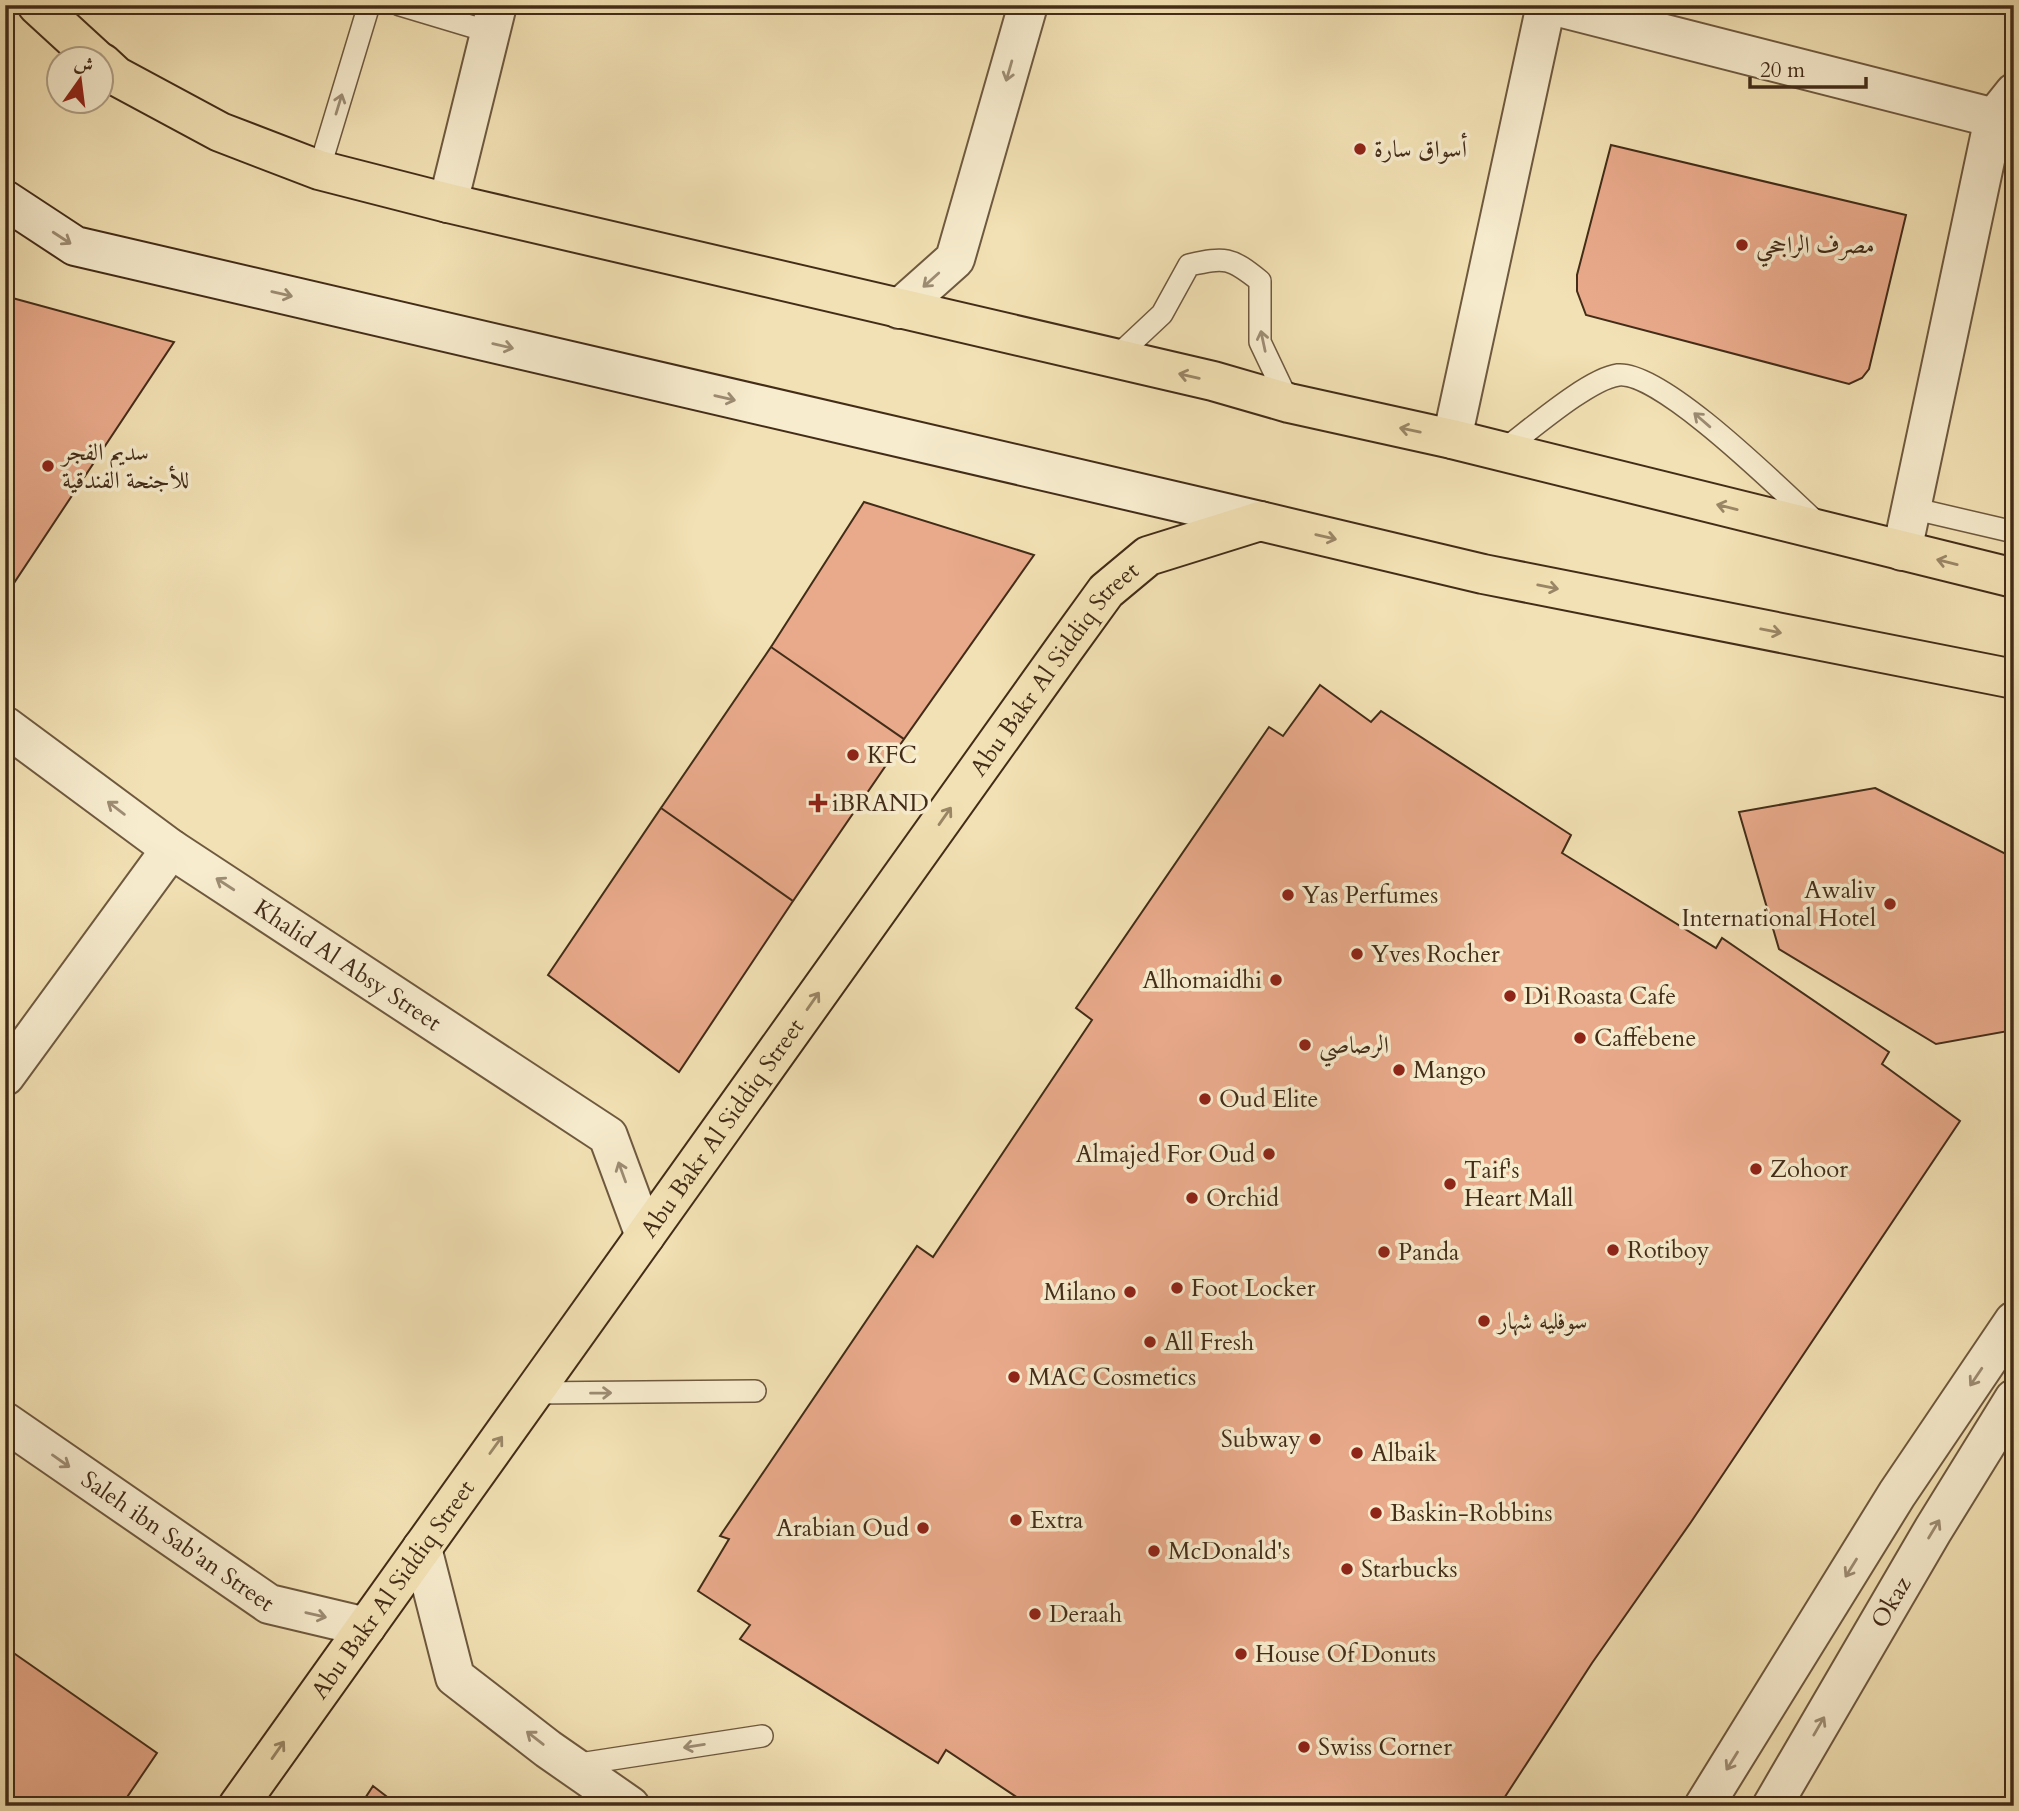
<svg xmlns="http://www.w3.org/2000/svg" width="2019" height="1811" font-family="Cardo,Amiri,serif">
	<rect width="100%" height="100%" fill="#f2e1b4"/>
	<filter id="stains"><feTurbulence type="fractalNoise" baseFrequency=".00286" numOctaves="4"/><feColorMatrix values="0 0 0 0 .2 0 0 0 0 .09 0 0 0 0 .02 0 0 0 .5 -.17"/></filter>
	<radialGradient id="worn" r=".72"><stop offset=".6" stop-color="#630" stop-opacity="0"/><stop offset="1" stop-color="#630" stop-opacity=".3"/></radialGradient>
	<!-- building -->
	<path fill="#e9aa8b" stroke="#432c18" stroke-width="2" d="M1611,145L1906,215L1869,369L1862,378L1849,384L1586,315L1577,291V275Z
		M5,296L174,342L8,592L5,590Z
		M864,502L1034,555L904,739L771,647Z
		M771,647L904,739L793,901L661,808Z
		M1320,685L1371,722L1381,711L1571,835L1562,853L1716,948L1722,938L1889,1052L1882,1064L1960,1121L1691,1522L1592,1663L1499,1806H1030L946,1750L938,1763L740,1639L750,1625L698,1591L729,1539L720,1536L917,1246L933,1257L1092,1020L1076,1008L1269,727L1283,736Z
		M1875,788L2014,858V1030L1936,1044L1779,949L1739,812Z
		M661,808L793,901L679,1072L548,975Z
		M5,1647L157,1753L121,1806H5Z
		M373,1786L399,1806H360Z"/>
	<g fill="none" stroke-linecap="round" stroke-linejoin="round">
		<!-- service casing -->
		<g stroke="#6f593f" stroke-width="24">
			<path id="service" d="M400,5L490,32
				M319,170L369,5
				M1114,359L1162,314L1189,265C1226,257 1230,257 1260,281V342L1289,403
				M1502,451C1528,432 1588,379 1618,375C1661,370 1782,491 1817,523
				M1911,508L2014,532
				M533,1393L755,1391
				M573,1765L762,1736"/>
		</g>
		<!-- minor casing -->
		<g stroke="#6f593f" stroke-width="42">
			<g id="minor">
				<path d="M1551,5L2014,123"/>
				<path d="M448,203L497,5"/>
				<path d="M899,309L955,259L1028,5"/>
				<path d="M1452,439L1546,5"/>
				<path d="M1902,551L1994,118L2014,93"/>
				<path id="s1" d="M5,726L171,849L608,1136L645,1236"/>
				<path d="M5,1076L171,849"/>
				<path id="s2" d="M5,1422L269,1604L366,1627"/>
				<path d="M422,1548L455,1677L548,1749L630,1806"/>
			</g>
		</g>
		<!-- tertiary casing -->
		<g stroke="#6f593f" stroke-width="42">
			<g id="tertiary">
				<path d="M1704,1806L1897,1494L2014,1321"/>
				<path id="s3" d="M1772,1806L1933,1530L2014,1399"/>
			</g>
		</g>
		<!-- secondary casing -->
		<g stroke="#432c18" stroke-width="42">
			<path id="secondary" d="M5,200L75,246L1260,521"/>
		</g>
		<!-- primary casing -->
		<g stroke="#432c18" stroke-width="42">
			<g id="primary">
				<path d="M37,5L97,60"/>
				<path d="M102,63L116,76L220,132L319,170L448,203L1213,381L1289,403L1452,439L2014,578"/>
				<path id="s4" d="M238,1806L1064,649L1106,591L1148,556L1260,521L1483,574L2014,679"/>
			</g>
		</g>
		<!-- service -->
		<use href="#service" stroke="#f7ecce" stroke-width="21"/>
		<!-- minor -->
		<use href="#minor" stroke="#f7ecce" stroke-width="38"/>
		<!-- tertiary -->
		<use href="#tertiary" stroke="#f7ecce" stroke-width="38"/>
		<!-- secondary -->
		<use href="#secondary" stroke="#f7ecce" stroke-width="38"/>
		<!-- primary -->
		<use href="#primary" stroke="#f2e1b4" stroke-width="38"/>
	</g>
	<!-- one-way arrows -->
	<defs><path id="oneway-shaft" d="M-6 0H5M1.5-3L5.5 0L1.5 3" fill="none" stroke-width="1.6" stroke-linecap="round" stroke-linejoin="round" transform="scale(1.75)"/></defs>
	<g stroke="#9d8c73">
		<use href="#oneway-shaft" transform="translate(1009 71) rotate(106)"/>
		<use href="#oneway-shaft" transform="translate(339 104) rotate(-73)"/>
		<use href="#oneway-shaft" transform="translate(62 238) rotate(33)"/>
		<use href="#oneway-shaft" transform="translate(931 280) rotate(138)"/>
		<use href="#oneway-shaft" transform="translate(282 294) rotate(13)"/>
		<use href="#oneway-shaft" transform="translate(1263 341) rotate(-102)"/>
		<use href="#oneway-shaft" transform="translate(503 346) rotate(13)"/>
		<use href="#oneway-shaft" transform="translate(725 398) rotate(13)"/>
		<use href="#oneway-shaft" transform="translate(1702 420) rotate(-139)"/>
		<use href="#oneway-shaft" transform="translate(116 808) rotate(-143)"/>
		<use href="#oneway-shaft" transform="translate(225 884) rotate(-147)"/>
		<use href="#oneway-shaft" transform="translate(622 1172) rotate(-110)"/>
		<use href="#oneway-shaft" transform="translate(1976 1377) rotate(124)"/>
		<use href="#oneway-shaft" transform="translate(601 1393) rotate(-1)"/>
		<use href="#oneway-shaft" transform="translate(61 1461) rotate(35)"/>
		<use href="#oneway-shaft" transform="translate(1934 1529) rotate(-59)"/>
		<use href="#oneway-shaft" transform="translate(1851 1568) rotate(122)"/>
		<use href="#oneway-shaft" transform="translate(316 1615) rotate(13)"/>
		<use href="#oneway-shaft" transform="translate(1819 1726) rotate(-60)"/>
		<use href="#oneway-shaft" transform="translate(535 1738) rotate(-142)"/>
		<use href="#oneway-shaft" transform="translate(694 1746) rotate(171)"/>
		<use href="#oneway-shaft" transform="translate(1732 1761) rotate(122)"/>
	</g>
	<g stroke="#9a8666">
		<use href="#oneway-shaft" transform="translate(1189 376) rotate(-167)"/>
		<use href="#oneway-shaft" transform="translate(1410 430) rotate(-168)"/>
		<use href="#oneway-shaft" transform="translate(1727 507) rotate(-166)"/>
		<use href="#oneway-shaft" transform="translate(1326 537) rotate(13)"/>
		<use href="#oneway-shaft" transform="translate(1947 562) rotate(-166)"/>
		<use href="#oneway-shaft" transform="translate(1548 587) rotate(11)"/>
		<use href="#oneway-shaft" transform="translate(1771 631) rotate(11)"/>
		<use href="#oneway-shaft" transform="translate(945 816) rotate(-55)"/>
		<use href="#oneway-shaft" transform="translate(813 1001) rotate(-55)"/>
		<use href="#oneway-shaft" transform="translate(496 1445) rotate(-54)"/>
		<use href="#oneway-shaft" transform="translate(278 1750) rotate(-55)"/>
	</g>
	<!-- markers -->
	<g fill="#8f2418" stroke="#f7ecce" stroke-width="2.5">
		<circle cx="1360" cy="149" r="7"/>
		<circle cx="1742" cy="245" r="7"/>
		<circle cx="48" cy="466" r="7"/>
		<circle cx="853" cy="755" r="7"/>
		<path d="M814.5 792.5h7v7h7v7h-7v7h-7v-7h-7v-7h7z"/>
		<circle cx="1288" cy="895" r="7"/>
		<circle cx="1890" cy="904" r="7"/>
		<circle cx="1357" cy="954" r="7"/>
		<circle cx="1276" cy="980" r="7"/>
		<circle cx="1510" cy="996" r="7"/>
		<circle cx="1580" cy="1038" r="7"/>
		<circle cx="1305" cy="1045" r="7"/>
		<circle cx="1399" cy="1070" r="7"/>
		<circle cx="1205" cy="1099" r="7"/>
		<circle cx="1269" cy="1154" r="7"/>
		<circle cx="1756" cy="1169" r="7"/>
		<circle cx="1450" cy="1184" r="7"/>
		<circle cx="1192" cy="1198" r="7"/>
		<circle cx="1613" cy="1250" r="7"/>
		<circle cx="1384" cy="1252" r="7"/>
		<circle cx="1177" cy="1288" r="7"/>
		<circle cx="1130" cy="1292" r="7"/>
		<circle cx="1484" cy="1321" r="7"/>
		<circle cx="1150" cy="1342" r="7"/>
		<circle cx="1014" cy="1377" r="7"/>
		<circle cx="1315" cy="1439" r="7"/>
		<circle cx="1357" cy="1453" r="7"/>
		<circle cx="1376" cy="1513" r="7"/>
		<circle cx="1016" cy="1520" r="7"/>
		<circle cx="923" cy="1528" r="7"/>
		<circle cx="1154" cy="1551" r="7"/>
		<circle cx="1347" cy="1569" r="7"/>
		<circle cx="1035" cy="1614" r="7"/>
		<circle cx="1241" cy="1654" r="7"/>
		<circle cx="1304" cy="1747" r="7"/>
	</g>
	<g text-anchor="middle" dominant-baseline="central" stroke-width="7" stroke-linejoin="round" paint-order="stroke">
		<!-- poi labels -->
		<g font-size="24" fill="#432c18" stroke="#f7ecce" text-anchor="start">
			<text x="1374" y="149">أسواق سارة</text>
			<text x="1756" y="245">مصرف الراجحي</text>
			<text x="62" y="452">سديم الفجر<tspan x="62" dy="28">للأجنحة الفندقية</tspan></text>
			<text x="867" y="755">KFC</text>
			<text x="832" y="803">iBRAND</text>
			<text x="1876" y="890" text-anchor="end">Awaliv<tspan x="1876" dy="28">International Hotel</tspan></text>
			<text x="1302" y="895">Yas Perfumes</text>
			<text x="1371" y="954">Yves Rocher</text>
			<text x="1262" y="980" text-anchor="end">Alhomaidhi</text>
			<text x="1524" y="996">Di Roasta Cafe</text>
			<text x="1594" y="1038">Caffebene</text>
			<text x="1319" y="1045">الرصاصي</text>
			<text x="1413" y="1070">Mango</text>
			<text x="1219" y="1099">Oud Elite</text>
			<text x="1255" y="1154" text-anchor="end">Almajed For Oud</text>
			<text x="1770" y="1169">Zohoor</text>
			<text x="1464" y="1170">Taif's<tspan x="1464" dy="28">Heart Mall</tspan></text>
			<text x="1206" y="1198">Orchid</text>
			<text x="1627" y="1250">Rotiboy</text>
			<text x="1398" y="1252">Panda</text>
			<text x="1191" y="1288">Foot Locker</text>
			<text x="1116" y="1292" text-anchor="end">Milano</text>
			<text x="1498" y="1321">سوفليه شهار</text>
			<text x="1164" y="1342">All Fresh</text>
			<text x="1028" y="1377">MAC Cosmetics</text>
			<text x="1301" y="1439" text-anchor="end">Subway</text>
			<text x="1371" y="1453">Albaik</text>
			<text x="1390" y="1513">Baskin-Robbins</text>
			<text x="1030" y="1520">Extra</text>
			<text x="909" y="1528" text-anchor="end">Arabian Oud</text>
			<text x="1168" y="1551">McDonald's</text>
			<text x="1361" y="1569">Starbucks</text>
			<text x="1049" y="1614">Deraah</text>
			<text x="1255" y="1654">House Of Donuts</text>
			<text x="1318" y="1747">Swiss Corner</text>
		</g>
		<!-- street labels -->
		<g font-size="24" fill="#432c18" stroke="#f7ecce">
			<text stroke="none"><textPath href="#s4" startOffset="1400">Abu Bakr Al Siddiq Street</textPath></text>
			<text stroke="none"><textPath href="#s1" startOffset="418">Khalid Al Absy Street</textPath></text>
			<text stroke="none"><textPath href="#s4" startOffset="833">Abu Bakr Al Siddiq Street</textPath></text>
			<text stroke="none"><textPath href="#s2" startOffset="210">Saleh ibn Sab'an Street</textPath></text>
			<text stroke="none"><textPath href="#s4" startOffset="266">Abu Bakr Al Siddiq Street</textPath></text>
			<text stroke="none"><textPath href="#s3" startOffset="236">Okaz</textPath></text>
		</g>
	</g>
	<!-- margin -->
	<rect width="2019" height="1811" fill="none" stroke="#f2e1b4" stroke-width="28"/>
	<rect x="7" y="7" width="2005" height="1797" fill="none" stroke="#432c18" stroke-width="3.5"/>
	<rect x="14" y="14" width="1991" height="1783" fill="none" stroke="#432c18" stroke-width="2"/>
	<!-- north arrow -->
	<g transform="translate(80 80) rotate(14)"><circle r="33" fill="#f7ecce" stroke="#af9f85" stroke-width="2"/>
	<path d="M0-5L12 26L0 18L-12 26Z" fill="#8f2418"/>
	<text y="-10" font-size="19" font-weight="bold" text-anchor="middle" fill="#432c18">ش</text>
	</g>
	<!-- scale -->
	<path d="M1750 77v10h116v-10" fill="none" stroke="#432c18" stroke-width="3.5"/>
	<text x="1760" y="77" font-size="21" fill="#432c18" stroke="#f7ecce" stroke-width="5" paint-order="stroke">20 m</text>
	<rect width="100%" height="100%" filter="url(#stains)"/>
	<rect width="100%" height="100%" fill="url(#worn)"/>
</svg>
